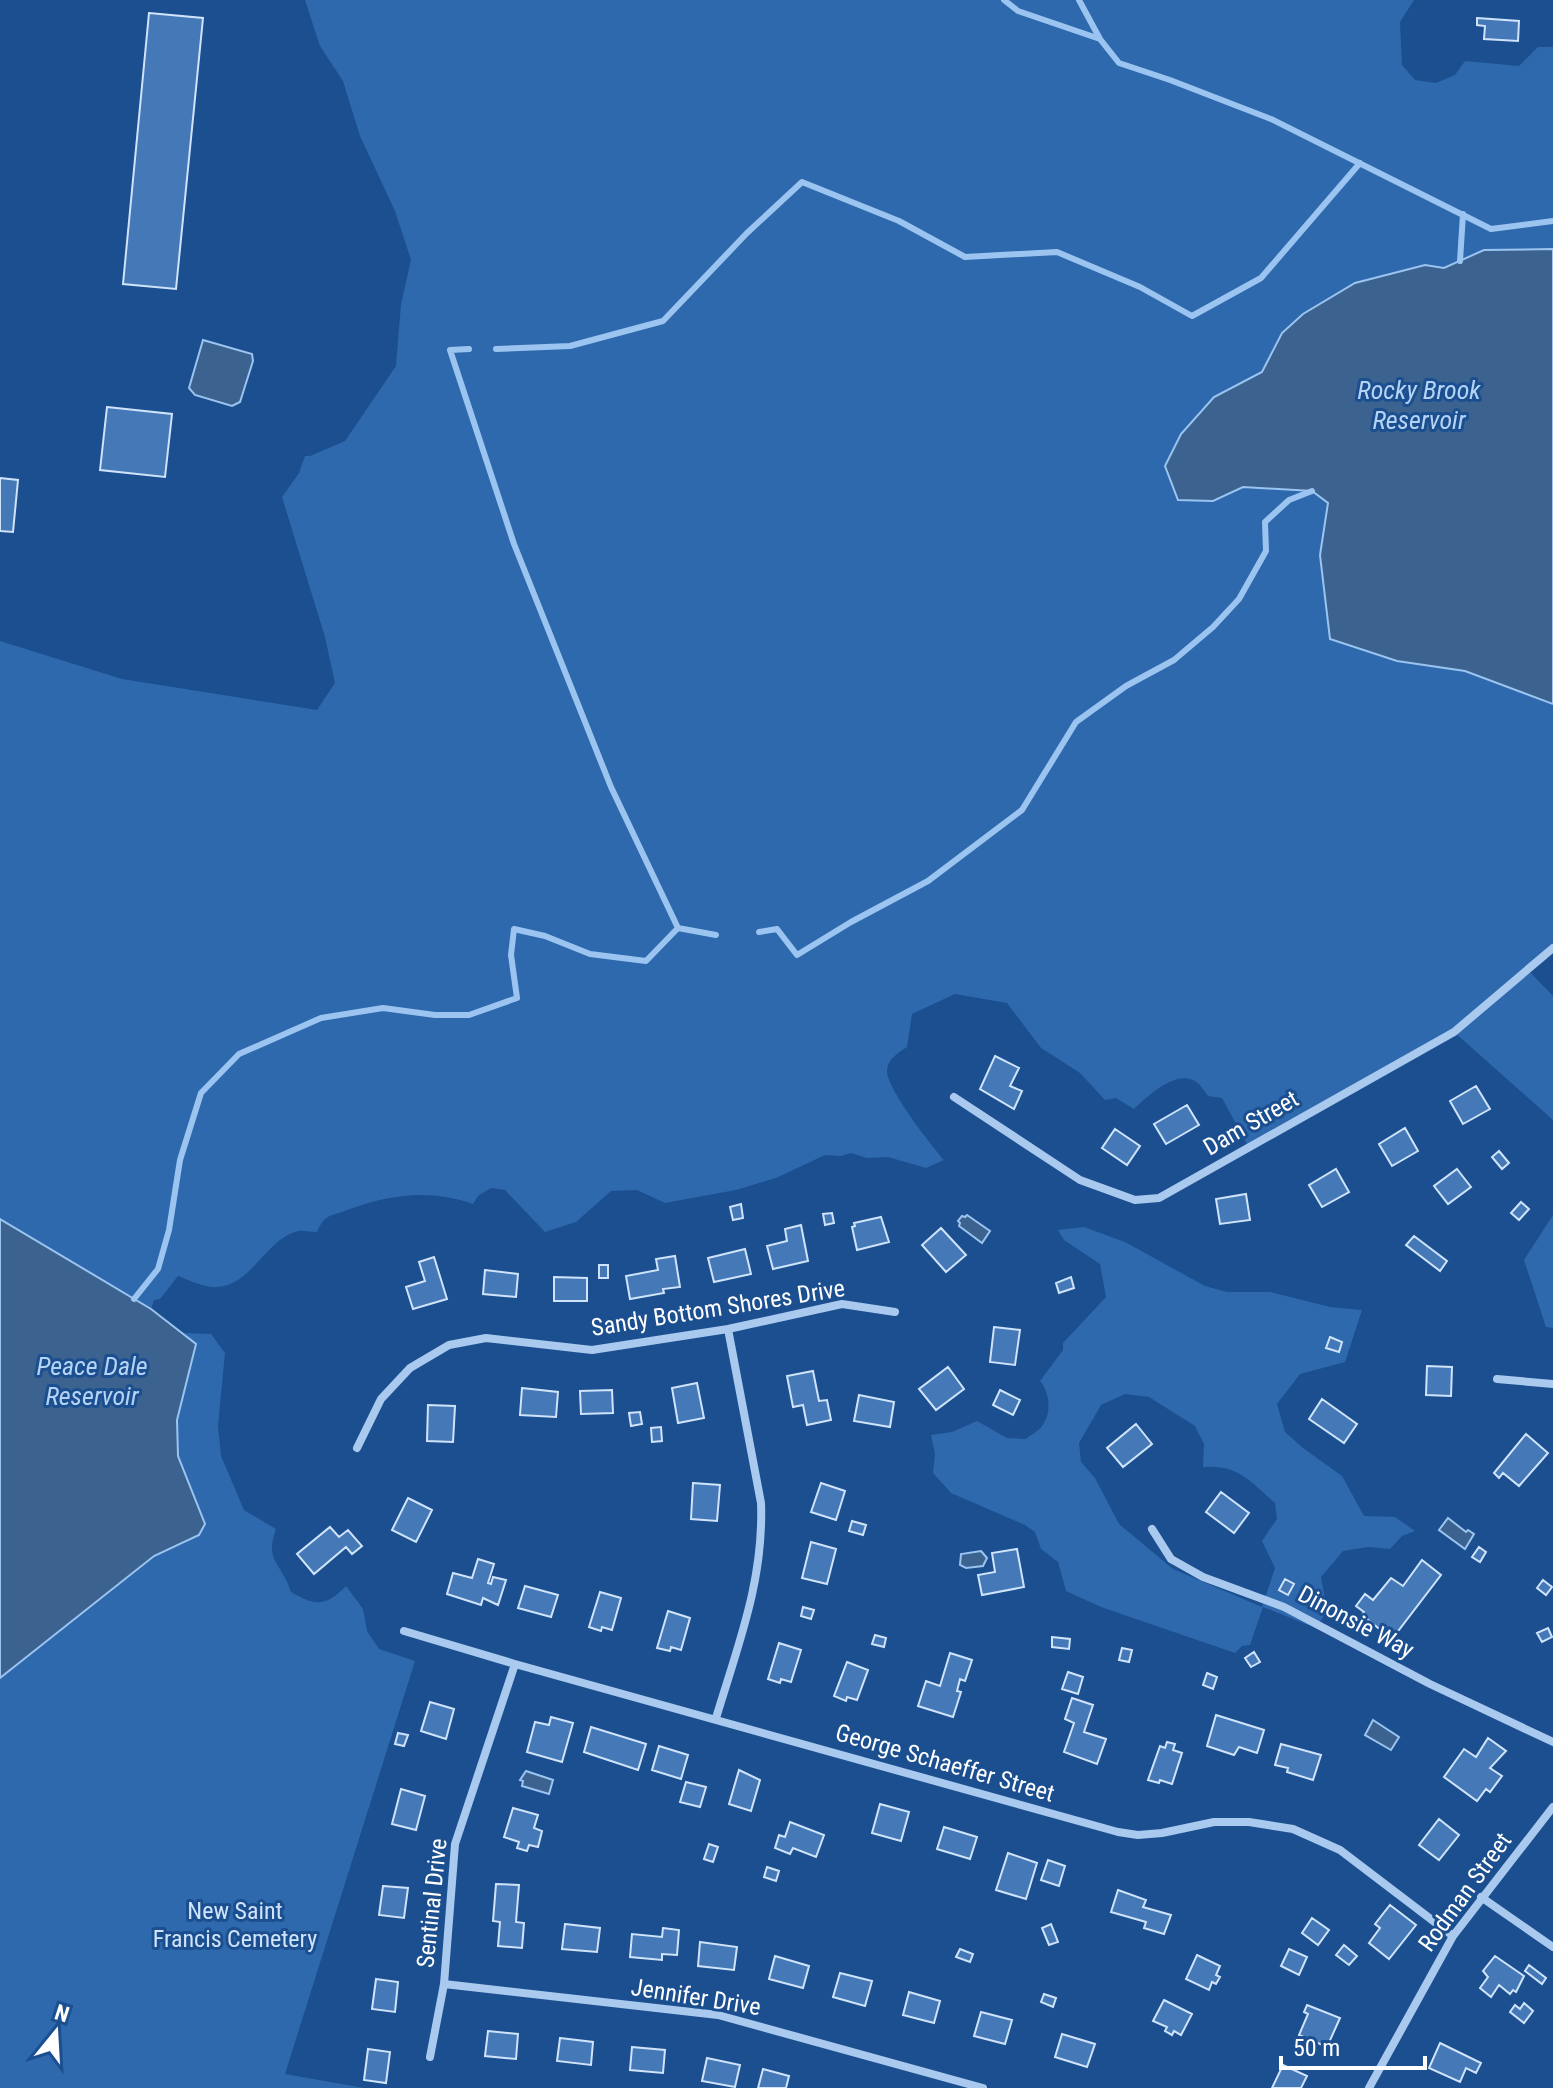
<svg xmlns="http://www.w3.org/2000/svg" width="1553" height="2088" font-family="'Roboto Condensed',sans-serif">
	<rect width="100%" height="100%" fill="#1b4f8f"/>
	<!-- green -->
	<path fill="#2e69ad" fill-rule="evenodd" d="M305,0H1414L1400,22L1402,65L1415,80L1436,83L1455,75L1465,61L1519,66L1538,47H1553V249L1484,250L1444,268L1425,265L1355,283L1282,333L1262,372L1214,397L1213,501L1243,487L1312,491L1328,503L1320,555L1397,661L1465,671L1553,704V947L1527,969L1553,996V1120L1454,1032L1247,1144L1222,1098L1208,1096C1205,1092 1200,1084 1195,1081C1175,1070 1148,1096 1134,1109L1116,1098L1105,1100L1080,1073L1041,1048L1007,1003L955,994L912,1014L907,1047C898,1053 888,1059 887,1070C886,1088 931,1145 944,1160L926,1168L888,1157L867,1158L851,1153L841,1156L825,1155L776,1178L736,1190L665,1203L637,1190L611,1191L576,1222L545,1232L505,1190L491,1188L478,1196L473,1204C431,1189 391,1194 350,1209C331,1217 326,1212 317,1232C311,1232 303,1230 298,1231C264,1240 251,1288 214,1287C202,1287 189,1280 178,1276L160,1299L154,1300L151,1309L0,1219V641L122,679L317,710L335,683L325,637L282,497L299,473L305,456H310L345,441L396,366L401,304L411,260L395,211L360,136L343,81L320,46Z
		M1553,1215V1328L1546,1327L1524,1260Z
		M1084,1227L1125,1242L1205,1286L1227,1292H1270L1330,1307L1362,1310L1345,1362L1300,1374L1277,1404L1285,1432L1303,1448L1342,1476L1364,1516L1395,1517L1415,1531L1402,1536L1390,1549L1368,1547L1343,1551L1321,1577L1327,1611L1316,1628L1263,1607L1250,1645L1242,1646L1235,1653L1101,1607L1066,1591L1058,1562L1041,1549L1035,1532L1025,1525L951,1493L933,1473L935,1454L931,1435L952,1432L977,1421L1007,1438L1026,1439C1030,1435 1039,1431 1042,1426C1052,1413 1050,1393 1040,1381L1063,1350V1343L1106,1297L1100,1264L1064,1240L1058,1230ZM1125,1394L1149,1397L1195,1426L1204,1444L1203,1467C1238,1464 1250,1481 1275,1503L1277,1519L1262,1541L1275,1568L1262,1607L1173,1569L1119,1524L1095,1478L1081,1462L1079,1443L1101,1405Z
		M184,1333L211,1334L225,1353L218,1426L221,1456L244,1510L276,1529C264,1562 282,1563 291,1592C315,1606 326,1607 346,1586L363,1609L367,1631L379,1649L415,1661L285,2074L364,2088H0V1678L154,1556L185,1543L205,1523L178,1457L177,1420L196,1344Z"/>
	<!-- water -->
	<path fill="#3c6290" stroke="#9cc4f0" stroke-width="2" d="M1553,249V704L1465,671L1397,661L1330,639L1320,555L1328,503L1312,491L1243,487L1213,501L1178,500L1165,466L1181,434L1214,397L1262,372L1282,333L1303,314L1355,283L1425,265L1444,268L1484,250Z
		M203,340L252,354L253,361L240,402L232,406L195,395L189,388Z
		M967,1215L990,1231L982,1243L959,1226L960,1223L958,1221L962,1216L965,1217Z
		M0,1219L151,1309L196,1344L177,1420L178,1456L205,1524L199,1535L154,1556L0,1678Z
		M1448,1518L1466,1532L1468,1530L1474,1534L1465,1549L1439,1530Z
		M981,1551L987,1558L983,1566L966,1568L960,1565L961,1554Z
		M1373,1720L1399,1737L1391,1750L1365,1735Z
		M526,1771L553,1780L549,1794L522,1786L523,1781L520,1780Z"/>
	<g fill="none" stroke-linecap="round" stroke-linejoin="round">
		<!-- stream -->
		<path stroke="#9cc4f0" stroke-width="6" d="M1004,0L1018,11L1100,39L1119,63L1170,80L1271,119L1491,229L1553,221
			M1079,0L1100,39
			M1460,261L1463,214
			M469,349L450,350L514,544L611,787L678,928
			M496,349L570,346L663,321L747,233L802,182L899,221L965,257L1057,252L1140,287L1192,316L1261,278L1360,163
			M759,932L777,929L797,955L851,922L928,881L1022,810L1076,722L1126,686L1174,660L1213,627L1239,599L1266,551L1265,522L1289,500L1312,491
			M134,1299L158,1269L169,1230L180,1160L201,1093L239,1054L321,1018L383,1008L435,1015H469L517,998L511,955L514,929L545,936L590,954L646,961L678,928L716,935"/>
	</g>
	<!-- building -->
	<path fill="#4478b7" stroke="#cfe3fa" stroke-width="2" d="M149,13L203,18L176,289L123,284Z
		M1477,18L1519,21L1518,41L1484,39L1485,26L1477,25Z
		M107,407L172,414L165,477L100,470Z
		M0,478L18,480L13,532L0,531Z
		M995,1056L1019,1068L1010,1086L1022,1091L1014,1109L980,1089Z
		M1476,1086L1490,1109L1463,1124L1450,1101Z
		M1187,1105L1199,1125L1166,1144L1154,1124Z
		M1405,1128L1418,1151L1392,1166L1379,1144Z
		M1115,1129L1140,1146L1127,1165L1102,1148Z
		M1499,1151L1509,1163L1502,1169L1492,1157Z
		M1336,1169L1349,1192L1322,1207L1309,1185Z
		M1457,1169L1471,1187L1448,1204L1434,1186Z
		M1246,1194L1250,1220L1220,1224L1216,1199Z
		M1521,1202L1529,1209L1519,1220L1511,1213Z
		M741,1204L743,1218L733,1220L730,1207Z
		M832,1213L834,1223L825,1225L823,1214Z
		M881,1217L889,1242L857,1250L852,1227L855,1226L854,1223Z
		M801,1225L808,1261L773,1269L767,1246L787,1241L785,1229Z
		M941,1228L966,1255L946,1272L922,1245Z
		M1414,1236L1447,1261L1440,1271L1406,1245Z
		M745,1249L751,1274L714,1282L708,1258Z
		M675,1256L680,1287L663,1289L664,1293L630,1299L626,1276L658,1270L656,1259Z
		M434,1257L447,1299L413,1309L406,1287L425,1281L419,1262Z
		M599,1265H608V1278H599Z
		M485,1270L518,1274L516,1297L483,1294Z
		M554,1277L587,1278V1301H554Z
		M1071,1277L1074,1288L1059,1293L1056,1283Z
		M994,1327L1020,1330L1015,1365L990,1362Z
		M1330,1337L1342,1342L1339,1352L1326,1348Z
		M1427,1366L1452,1367L1451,1396L1426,1395Z
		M948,1367L964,1389L936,1410L919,1389Z
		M813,1371L819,1401L827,1400L831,1420L807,1425L803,1405L793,1407L787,1376Z
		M697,1383L704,1418L678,1423L672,1388Z
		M522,1388L558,1392L556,1417L520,1415Z
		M612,1390L613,1413L581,1414L580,1391Z
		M1000,1390L1020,1400L1013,1415L993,1405Z
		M859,1395L894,1402L890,1427L854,1421Z
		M1322,1399L1357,1424L1344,1443L1309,1419Z
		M428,1405L455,1406L453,1442L427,1441Z
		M640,1412L642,1424L631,1426L629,1413Z
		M1136,1424L1152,1444L1123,1467L1107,1448Z
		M661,1427L662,1441L652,1442L651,1428Z
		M1526,1434L1548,1453L1519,1486L1503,1473L1499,1478L1494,1473Z
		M693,1483L720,1485L717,1521L691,1519Z
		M821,1483L845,1491L836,1520L811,1512Z
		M1221,1492L1249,1513L1234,1533L1206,1512Z
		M408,1498L432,1510L416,1542L392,1530Z
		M852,1521L866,1525L863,1535L849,1531Z
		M330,1527L339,1537L348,1530L362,1546L352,1554L346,1547L314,1574L297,1554Z
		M811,1542L836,1549L827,1584L802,1578Z
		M1479,1547L1486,1552L1480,1562L1472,1557Z
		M1017,1549L1024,1587L982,1595L978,1575L995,1572L992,1553Z
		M478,1559L494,1564L488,1583L491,1584L493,1577L506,1580L498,1605L483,1598L481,1605L447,1594L453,1573L472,1578Z
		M1422,1560L1441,1575L1392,1639L1362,1615L1364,1612L1356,1606L1365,1594L1373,1600L1391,1578L1403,1586Z
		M1285,1579L1294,1584L1288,1595L1279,1590Z
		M1543,1580L1552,1587L1546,1595L1537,1588Z
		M525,1586L558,1595L551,1617L518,1608Z
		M600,1592L621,1598L612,1630L602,1627L601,1631L589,1627Z
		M803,1607L814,1610L811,1619L801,1616Z
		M668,1611L690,1618L681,1650L671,1647L670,1651L657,1648Z
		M1548,1628L1552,1637L1542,1642L1537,1633Z
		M875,1635L886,1638L884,1647L872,1644Z
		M1052,1637L1070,1639L1069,1649L1052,1647Z
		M779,1643L801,1650L791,1682L781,1679L780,1683L768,1679Z
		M1122,1648L1132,1650L1129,1662L1119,1660Z
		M1254,1652L1260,1662L1251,1667L1245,1658Z
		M950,1653L972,1660L965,1681L960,1679L957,1691L961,1692L953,1717L918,1706L926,1681L940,1686Z
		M847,1662L868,1670L857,1700L847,1697L846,1701L834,1696Z
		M1068,1672L1083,1677L1078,1694L1062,1689Z
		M1207,1673L1217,1677L1213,1689L1203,1685Z
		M1072,1698L1093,1705L1084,1732L1106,1739L1097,1764L1064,1752L1074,1723L1065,1719Z
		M430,1702L454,1709L446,1739L421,1731Z
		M1216,1715L1264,1730L1257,1753L1239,1747L1234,1755L1207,1746Z
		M551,1717L573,1723L562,1762L527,1752L535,1722L549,1725Z
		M591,1727L646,1744L638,1770L584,1752Z
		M398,1733L408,1735L404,1746L395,1744Z
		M1488,1738L1506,1751L1490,1768L1502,1776L1490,1792L1486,1789L1477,1801L1444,1777L1464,1749L1476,1757Z
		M1167,1742L1175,1744L1173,1750L1182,1753L1172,1784L1160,1780L1159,1783L1148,1780L1160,1746L1165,1748Z
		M1281,1744L1321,1755L1313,1780L1287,1772L1288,1768L1275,1765Z
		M659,1746L688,1755L681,1779L652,1770Z
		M739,1770L760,1780L751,1811L729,1804Z
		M686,1782L706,1787L700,1807L680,1802Z
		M401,1789L425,1796L416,1830L392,1824Z
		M880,1804L909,1812L901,1841L872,1833Z
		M513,1808L538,1815L534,1828L542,1831L538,1847L529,1845L527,1851L517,1848L519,1842L504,1837Z
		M1439,1819L1459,1835L1439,1860L1419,1845Z
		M790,1822L824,1835L816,1857L793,1848L790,1854L775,1848L779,1835L785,1837Z
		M944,1827L977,1837L970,1859L937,1849Z
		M709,1844L718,1847L713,1862L704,1859Z
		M1008,1853L1037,1863L1026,1899L996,1890Z
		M1048,1860L1065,1866L1059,1886L1041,1880Z
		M767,1867L779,1871L776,1881L764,1877Z
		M496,1884L519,1885L516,1922L524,1923L522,1948L498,1946L500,1922L493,1921Z
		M383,1886L408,1888L404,1918L379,1915Z
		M1118,1890L1146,1900L1143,1907L1171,1915L1164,1934L1144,1928L1146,1922L1111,1912Z
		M1390,1905L1416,1925L1389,1959L1369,1943L1380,1928L1375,1924Z
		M1312,1918L1329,1930L1318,1945L1302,1933Z
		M565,1924L600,1928L597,1952L562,1949Z
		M1051,1924L1058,1942L1049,1945L1042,1928Z
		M663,1928L679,1930L677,1955L662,1954V1960L630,1957L632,1934L662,1937Z
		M700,1942L737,1947L734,1970L698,1966Z
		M1344,1945L1357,1956L1349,1965L1336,1955Z
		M960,1949L973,1954L970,1962L956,1957Z
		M1289,1949L1307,1957L1299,1975L1281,1966Z
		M1197,1955L1220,1966L1216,1975L1220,1977L1216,1984L1212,1982L1209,1990L1186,1979Z
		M775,1956L809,1966L803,1988L769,1979Z
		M1495,1956L1524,1976L1516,1992L1513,1990L1510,1994L1499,1985L1491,1997L1480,1988L1488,1977L1483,1971Z
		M1529,1965L1546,1978L1542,1984L1525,1971Z
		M840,1973L872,1981L865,2006L833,1997Z
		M376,1979L398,1982L395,2012L372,2009Z
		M909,1992L940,2001L934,2023L903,2015Z
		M1044,1994L1056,1998L1053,2007L1041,2002Z
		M1164,2000L1192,2014L1181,2035L1174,2031L1172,2035L1165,2031L1167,2027L1153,2021Z
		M1524,2003L1533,2011L1524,2023L1510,2012L1515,2005L1520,2009Z
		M1307,2005L1340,2018L1327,2047L1299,2035L1308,2014L1304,2012Z
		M981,2012L1012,2020L1005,2044L974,2036Z
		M488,2031L518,2034L516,2059L485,2056Z
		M1062,2034L1095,2044L1087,2067L1055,2057Z
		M560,2038L593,2042L591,2065L557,2061Z
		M1440,2043L1481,2063L1476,2073L1466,2068L1460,2082L1429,2068Z
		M632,2047L665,2050L663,2073L630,2070Z
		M368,2049L390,2052L386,2083L364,2080Z
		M707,2058L740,2065L735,2087L702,2081Z
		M1283,2065L1307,2076L1301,2088H1272Z
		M763,2069L789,2076L786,2088H758Z"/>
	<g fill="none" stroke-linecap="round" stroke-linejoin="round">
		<!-- street -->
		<path stroke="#a9c9ee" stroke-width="8" d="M954,1097L1080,1180L1135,1200L1159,1198L1454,1032L1553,948
			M1497,1379L1553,1384
			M357,1448L381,1399L410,1368L449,1345L486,1338L592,1350L728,1329L842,1304L895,1312
			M1152,1529L1171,1559L1203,1577L1284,1607L1430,1684L1553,1742
			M404,1631L515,1664L1118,1832L1138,1835L1162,1833L1214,1822H1249L1293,1829L1340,1850L1453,1936
			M716,1718C738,1645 764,1580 761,1503L728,1329
			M1481,1897L1553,1947
			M444,1984L718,2015L983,2088
			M430,2057L444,1984L455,1844L515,1664
			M1369,2088L1453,1936L1553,1807"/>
	</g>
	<g text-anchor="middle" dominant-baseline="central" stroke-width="6" stroke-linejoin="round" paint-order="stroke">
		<!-- street labels -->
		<g font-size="24" fill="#fff" stroke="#1b4f8f">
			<text transform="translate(1251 1123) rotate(-30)">Dam Street</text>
			<text transform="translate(718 1308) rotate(-9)">Sandy Bottom Shores Drive</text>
			<text transform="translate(1356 1622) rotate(28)">Dinonsie Way</text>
			<text transform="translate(945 1763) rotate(16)">George Schaeffer Street</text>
			<text transform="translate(1465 1892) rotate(-54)">Rodman Street</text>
			<text transform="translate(432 1903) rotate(-84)">Sentinal Drive</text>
			<text transform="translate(696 1997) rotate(9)">Jennifer Drive</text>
		</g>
		<!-- park labels -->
		<g font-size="24" fill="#cfe3fa" stroke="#1b4f8f">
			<text x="235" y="1911">New Saint<tspan x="235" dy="28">Francis Cemetery</tspan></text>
		</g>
		<!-- water labels -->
		<g font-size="26" font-style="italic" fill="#b5d3f5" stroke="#1b4f8f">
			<text x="1419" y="390">Rocky Brook<tspan x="1419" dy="30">Reservoir</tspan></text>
			<text x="92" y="1366">Peace Dale<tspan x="92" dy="30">Reservoir</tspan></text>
		</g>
	</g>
	<!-- north arrow -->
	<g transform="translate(56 2032) rotate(18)" stroke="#1b4f8f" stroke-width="6" paint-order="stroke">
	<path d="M0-6L14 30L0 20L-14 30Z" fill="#ffffff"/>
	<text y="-12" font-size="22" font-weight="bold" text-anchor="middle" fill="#ffffff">N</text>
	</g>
	<!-- scale -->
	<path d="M1281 2056v12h144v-12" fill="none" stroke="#ffffff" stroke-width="4"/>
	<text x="1293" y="2056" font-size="24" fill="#ffffff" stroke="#1b4f8f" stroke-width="6" paint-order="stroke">50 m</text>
</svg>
